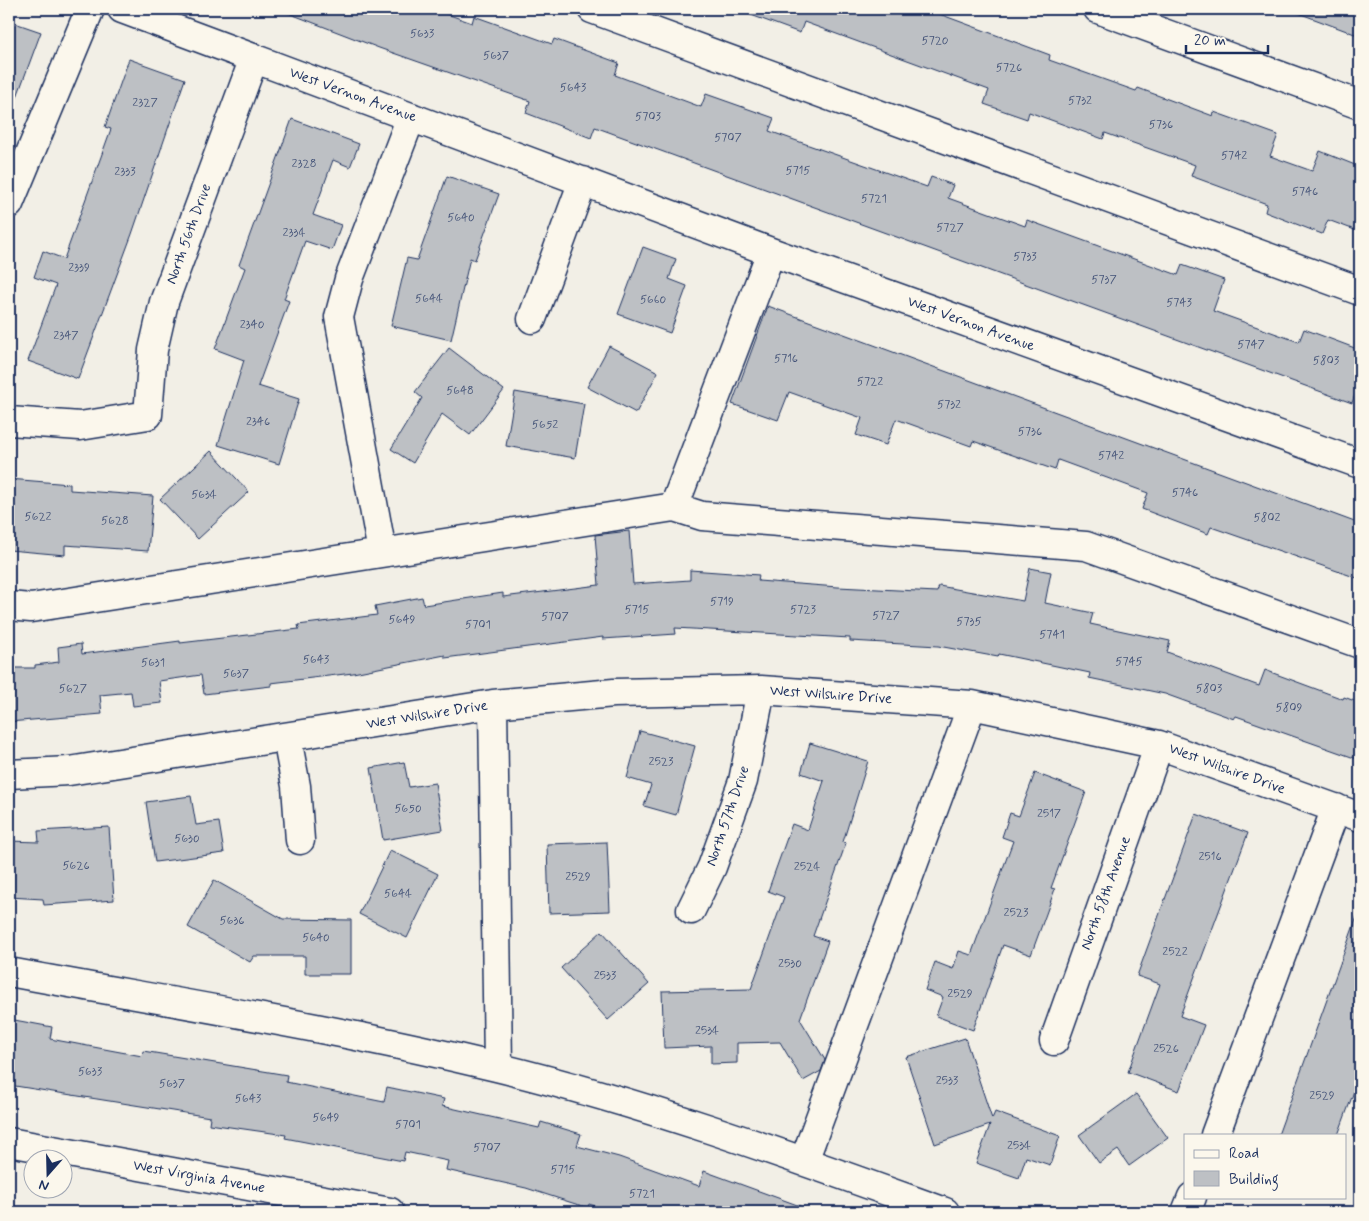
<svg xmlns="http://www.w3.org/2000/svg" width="1369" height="1221" font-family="Mynerve,sans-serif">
	<rect width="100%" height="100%" fill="#f2efe6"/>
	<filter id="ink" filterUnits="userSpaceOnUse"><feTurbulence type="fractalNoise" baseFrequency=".02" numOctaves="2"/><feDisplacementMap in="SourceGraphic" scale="10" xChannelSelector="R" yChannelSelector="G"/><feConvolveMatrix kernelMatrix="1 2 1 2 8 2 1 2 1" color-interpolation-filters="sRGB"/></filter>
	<g filter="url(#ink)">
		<!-- building -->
		<path fill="#bdc0c4" stroke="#1b2f5e" d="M284,9H433L472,23L474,16L552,44L554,39L619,63L615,75L701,107L706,94L774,118L769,131L927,187L931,177L953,185L948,198L1025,226L1027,220L1178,275L1182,265L1224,280L1213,311L1299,342L1304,329L1360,350V380L1352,403L595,127L591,138L526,113L530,101L379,48L283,11Z
			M741,9H926L1050,55L1049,60L1136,91L1138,88L1213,116L1214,112L1278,135L1270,156L1312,171L1320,151L1360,167V232L1328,220L1322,234L1265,212L1267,204L1191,176L1195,165L1105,133L1103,139L1029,112L1027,119L984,104L989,90L804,22L800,33L740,11Z
			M1294,9H1360V36L1293,11Z
			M9,21L41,32L11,113L9,112Z
			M129,59L185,79L132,234L78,379L28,361L56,285L34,277L43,251L64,259L111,129L105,127Z
			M292,119L359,144L350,167L333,160L313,215L341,225L332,250L305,241L284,299L289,301L258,386L299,399L279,464L218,445L244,360L215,349L245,268L239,265Z
			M447,176L499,194L475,260L470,258L451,340L391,326L407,258L417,260Z
			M643,247L676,259L669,279L687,286L670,333L618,314Z
			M768,306L1360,524V579L1211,527L1208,534L1142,509L1148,493L1058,460L1055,470L973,441L971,446L896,419L886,445L856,435L862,418L789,392L778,420L732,404Z
			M609,346L658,372L636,413L587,387Z
			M449,348L504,390L470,435L442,414L413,463L391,449L422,398L415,392Z
			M515,392L584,404L575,458L506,446Z
			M211,451L249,492L198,539L160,499Z
			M9,479L70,484V490L153,496L148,551L65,545V555L9,550Z
			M629,531L633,584L690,580V570L759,575L758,581L838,587L937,592L939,586L1023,601L1030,568L1051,572L1045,603L1093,613L1090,624L1170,641L1167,652L1259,686L1265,670L1343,699L1344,697L1360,703V760L1236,716L1234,719L1165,694L1089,678L1090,673L999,654L998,657L938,646L850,641V638L675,628L676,634L603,639V637L445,658V655L353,673L271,683V686L204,694L201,675L159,681L162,703L133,706L131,692L100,695L102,714L9,722V668H35V665L59,662L58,647L81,644L82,654L180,641V643L299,629L298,625L377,615L375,606L422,597L424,605L503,593V597L599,585L595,535Z
			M640,731L695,746L676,815L644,806L651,785L627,778Z
			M810,743L868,761L843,842L846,843L813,936L828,941L800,1019L825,1060L821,1071L803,1081L780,1042L737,1043V1063L711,1064V1046L664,1048L662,991L751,989L784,897L768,891L792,824L808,830L824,781L801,773Z
			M404,762L409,787L435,783L443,830L383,840L371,768Z
			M1035,773L1086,792L1051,888L1055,889L1031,955L1003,945L973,1030L936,1016L943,997L925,990L935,962L953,969L959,951L971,955L1013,841L1002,837L1010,813L1019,816Z
			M191,796L196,825L219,822L224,853L155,862L146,802Z
			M1196,814L1248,833L1180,1016L1204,1025L1179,1091L1128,1072L1160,984L1137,976Z
			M109,827L114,900L44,905L43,899L9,897V841L39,842L38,831Z
			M607,842L610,911L549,913L547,844Z
			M390,850L438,874L407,938L359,914Z
			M214,880L283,919L351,920V974H305V956H254L250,962L188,927Z
			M1358,914L1360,915V1075L1338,1135H1278Z
			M602,931L649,984L608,1020L561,968Z
			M9,1019L52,1027L50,1039L142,1056L143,1051L287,1075L286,1082L384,1102L387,1087L444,1099L442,1106L539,1128L541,1122L581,1134L577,1146L619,1157L699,1186L704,1171L811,1210V1212H613L589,1204L588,1208L526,1188L446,1170L448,1161L405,1152L403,1161L285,1138L286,1135L209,1124L210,1117L9,1085Z
			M965,1038L992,1119L995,1112L1060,1136L1050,1165L1026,1157L1019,1178L976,1163L990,1125L935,1144L906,1057Z
			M1136,1094L1168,1138L1129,1166L1118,1150L1099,1163L1079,1135Z"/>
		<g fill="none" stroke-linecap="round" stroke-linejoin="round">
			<!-- minor casing -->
			<g stroke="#1b2f5e" stroke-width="31">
				<path id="minor" d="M122,9L771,252L1360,464
					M592,9L1360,291
					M1098,9L1360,105
					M9,204L90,9
					M532,319L583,181
					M9,421L80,426L148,415L153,350L164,302L254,58
					M674,507L771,252
					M382,552L339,317L349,279L411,117
					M9,606L31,608L674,507L702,516L1086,546L1360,644
					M493,704L498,1067
					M287,738L296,786L300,840
					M9,774L69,771L493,704L614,693L761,690L972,705L1159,745L1360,817
					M691,910L712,867L743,781L761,690
					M9,972C170,1002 337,1028 496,1067C649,1104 798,1159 945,1212
					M1054,1041L1159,745
					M1215,1135L1336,808
					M9,1142L390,1212
					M804,1161L972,705
					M1186,1212L1192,1197"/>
			</g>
			<!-- minor -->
			<use href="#minor" stroke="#fbf7ec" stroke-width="28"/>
		</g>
	</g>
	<g text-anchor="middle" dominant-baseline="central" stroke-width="5" stroke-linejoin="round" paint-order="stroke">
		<!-- number labels -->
		<g font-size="12" fill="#445378">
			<text x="422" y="34">5633</text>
			<text x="935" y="41">5720</text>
			<text x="496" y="56">5637</text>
			<text x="1009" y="68">5726</text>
			<text x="573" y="88">5643</text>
			<text x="1080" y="101">5732</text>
			<text x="145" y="103">2327</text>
			<text x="648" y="117">5703</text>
			<text x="1161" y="125">5736</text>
			<text x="728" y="138">5707</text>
			<text x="1234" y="156">5742</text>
			<text x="304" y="164">2328</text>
			<text x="798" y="171">5715</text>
			<text x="125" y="172">2333</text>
			<text x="1305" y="192">5746</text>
			<text x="874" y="199">5721</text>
			<text x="461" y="218">5640</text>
			<text x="950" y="228">5727</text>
			<text x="294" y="233">2334</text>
			<text x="1025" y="257">5733</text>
			<text x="79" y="268">2339</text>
			<text x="1104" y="280">5737</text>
			<text x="429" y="299">5644</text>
			<text x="653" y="300">5660</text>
			<text x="1179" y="303">5743</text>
			<text x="252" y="325">2340</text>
			<text x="66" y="336">2347</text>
			<text x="1251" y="345">5747</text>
			<text x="786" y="359">5716</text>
			<text x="1326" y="361">5803</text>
			<text x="870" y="382">5722</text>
			<text x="460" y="391">5648</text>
			<text x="949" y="405">5732</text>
			<text x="258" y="422">2346</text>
			<text x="545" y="425">5652</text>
			<text x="1030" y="432">5736</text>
			<text x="1111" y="456">5742</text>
			<text x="1185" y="493">5746</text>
			<text x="204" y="495">5634</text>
			<text x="38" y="517">5622</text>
			<text x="1267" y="518">5802</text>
			<text x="115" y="521">5628</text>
			<text x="722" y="602">5719</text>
			<text x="637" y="610">5715</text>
			<text x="803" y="610">5723</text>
			<text x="886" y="616">5727</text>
			<text x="555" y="617">5707</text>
			<text x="402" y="620">5649</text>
			<text x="969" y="622">5735</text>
			<text x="478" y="625">5701</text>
			<text x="1052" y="635">5741</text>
			<text x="316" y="660">5643</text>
			<text x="1129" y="662">5745</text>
			<text x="153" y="663">5631</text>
			<text x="236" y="674">5637</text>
			<text x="73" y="689">5627</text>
			<text x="1209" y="689">5803</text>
			<text x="1289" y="708">5809</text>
			<text x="661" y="762">2523</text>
			<text x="408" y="809">5650</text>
			<text x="1049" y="814">2517</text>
			<text x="187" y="839">5630</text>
			<text x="1210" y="857">2516</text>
			<text x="76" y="866">5626</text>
			<text x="807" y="867">2524</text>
			<text x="578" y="877">2529</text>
			<text x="398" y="894">5644</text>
			<text x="1016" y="913">2523</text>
			<text x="232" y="921">5636</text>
			<text x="316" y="938">5640</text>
			<text x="1175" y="952">2522</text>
			<text x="790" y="964">2530</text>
			<text x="605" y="976">2533</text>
			<text x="960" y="994">2529</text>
			<text x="707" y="1031">2534</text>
			<text x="1166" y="1049">2526</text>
			<text x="90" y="1072">5633</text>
			<text x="947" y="1081">2533</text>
			<text x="172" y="1084">5637</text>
			<text x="1322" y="1096">2529</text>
			<text x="248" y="1099">5643</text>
			<text x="326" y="1118">5649</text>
			<text x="408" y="1125">5701</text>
			<text x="1019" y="1146">2534</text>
			<text x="487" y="1148">5707</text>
			<text x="563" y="1170">5715</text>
			<text x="642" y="1194">5721</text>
		</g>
		<!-- street labels -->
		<g font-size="15" fill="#1b2f5e" stroke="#fbf7ec">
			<text transform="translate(353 95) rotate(20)">West Vernon Avenue</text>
			<text transform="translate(189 234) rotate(-70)">North 56th Drive</text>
			<text transform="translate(971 324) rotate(20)">West Vernon Avenue</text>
			<text transform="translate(831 695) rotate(4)">West Wilshire Drive</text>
			<text transform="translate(427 715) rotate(-9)">West Wilshire Drive</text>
			<text transform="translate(1227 769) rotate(20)">West Wilshire Drive</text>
			<text transform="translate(728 816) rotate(-71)">North 57th Drive</text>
			<text transform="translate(1106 893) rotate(-70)">North 58th Avenue</text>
			<text transform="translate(199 1177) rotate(10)">West Virginia Avenue</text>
		</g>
	</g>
	<!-- margin -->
	<rect width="1369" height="1221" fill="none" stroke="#fbf7ec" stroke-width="30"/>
	<rect x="15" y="15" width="1339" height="1191" fill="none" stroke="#1b2f5e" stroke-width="2" filter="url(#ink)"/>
	<!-- legend -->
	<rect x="1184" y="1134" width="162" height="65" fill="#fbf7ec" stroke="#a1a7b3"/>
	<rect x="1194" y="1150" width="25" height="8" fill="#fbf7ec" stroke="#a1a7b3"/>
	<text x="1229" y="1158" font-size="15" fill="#1b2f5e">Road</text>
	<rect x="1194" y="1171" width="25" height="15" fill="#bdc0c4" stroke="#a1a7b3"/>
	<text x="1229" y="1184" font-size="15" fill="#1b2f5e">Building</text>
	<!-- north arrow -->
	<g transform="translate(48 1174) rotate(200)"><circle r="24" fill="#fbf7ec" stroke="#a1a7b3"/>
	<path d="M0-4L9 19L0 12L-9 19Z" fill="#1b2f5e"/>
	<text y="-8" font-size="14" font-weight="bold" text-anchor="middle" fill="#1b2f5e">N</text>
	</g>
	<!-- scale -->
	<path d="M1186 45v8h82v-8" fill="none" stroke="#1b2f5e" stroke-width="2.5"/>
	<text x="1194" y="45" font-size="15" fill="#1b2f5e" stroke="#fbf7ec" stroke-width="4" paint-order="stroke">20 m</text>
</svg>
